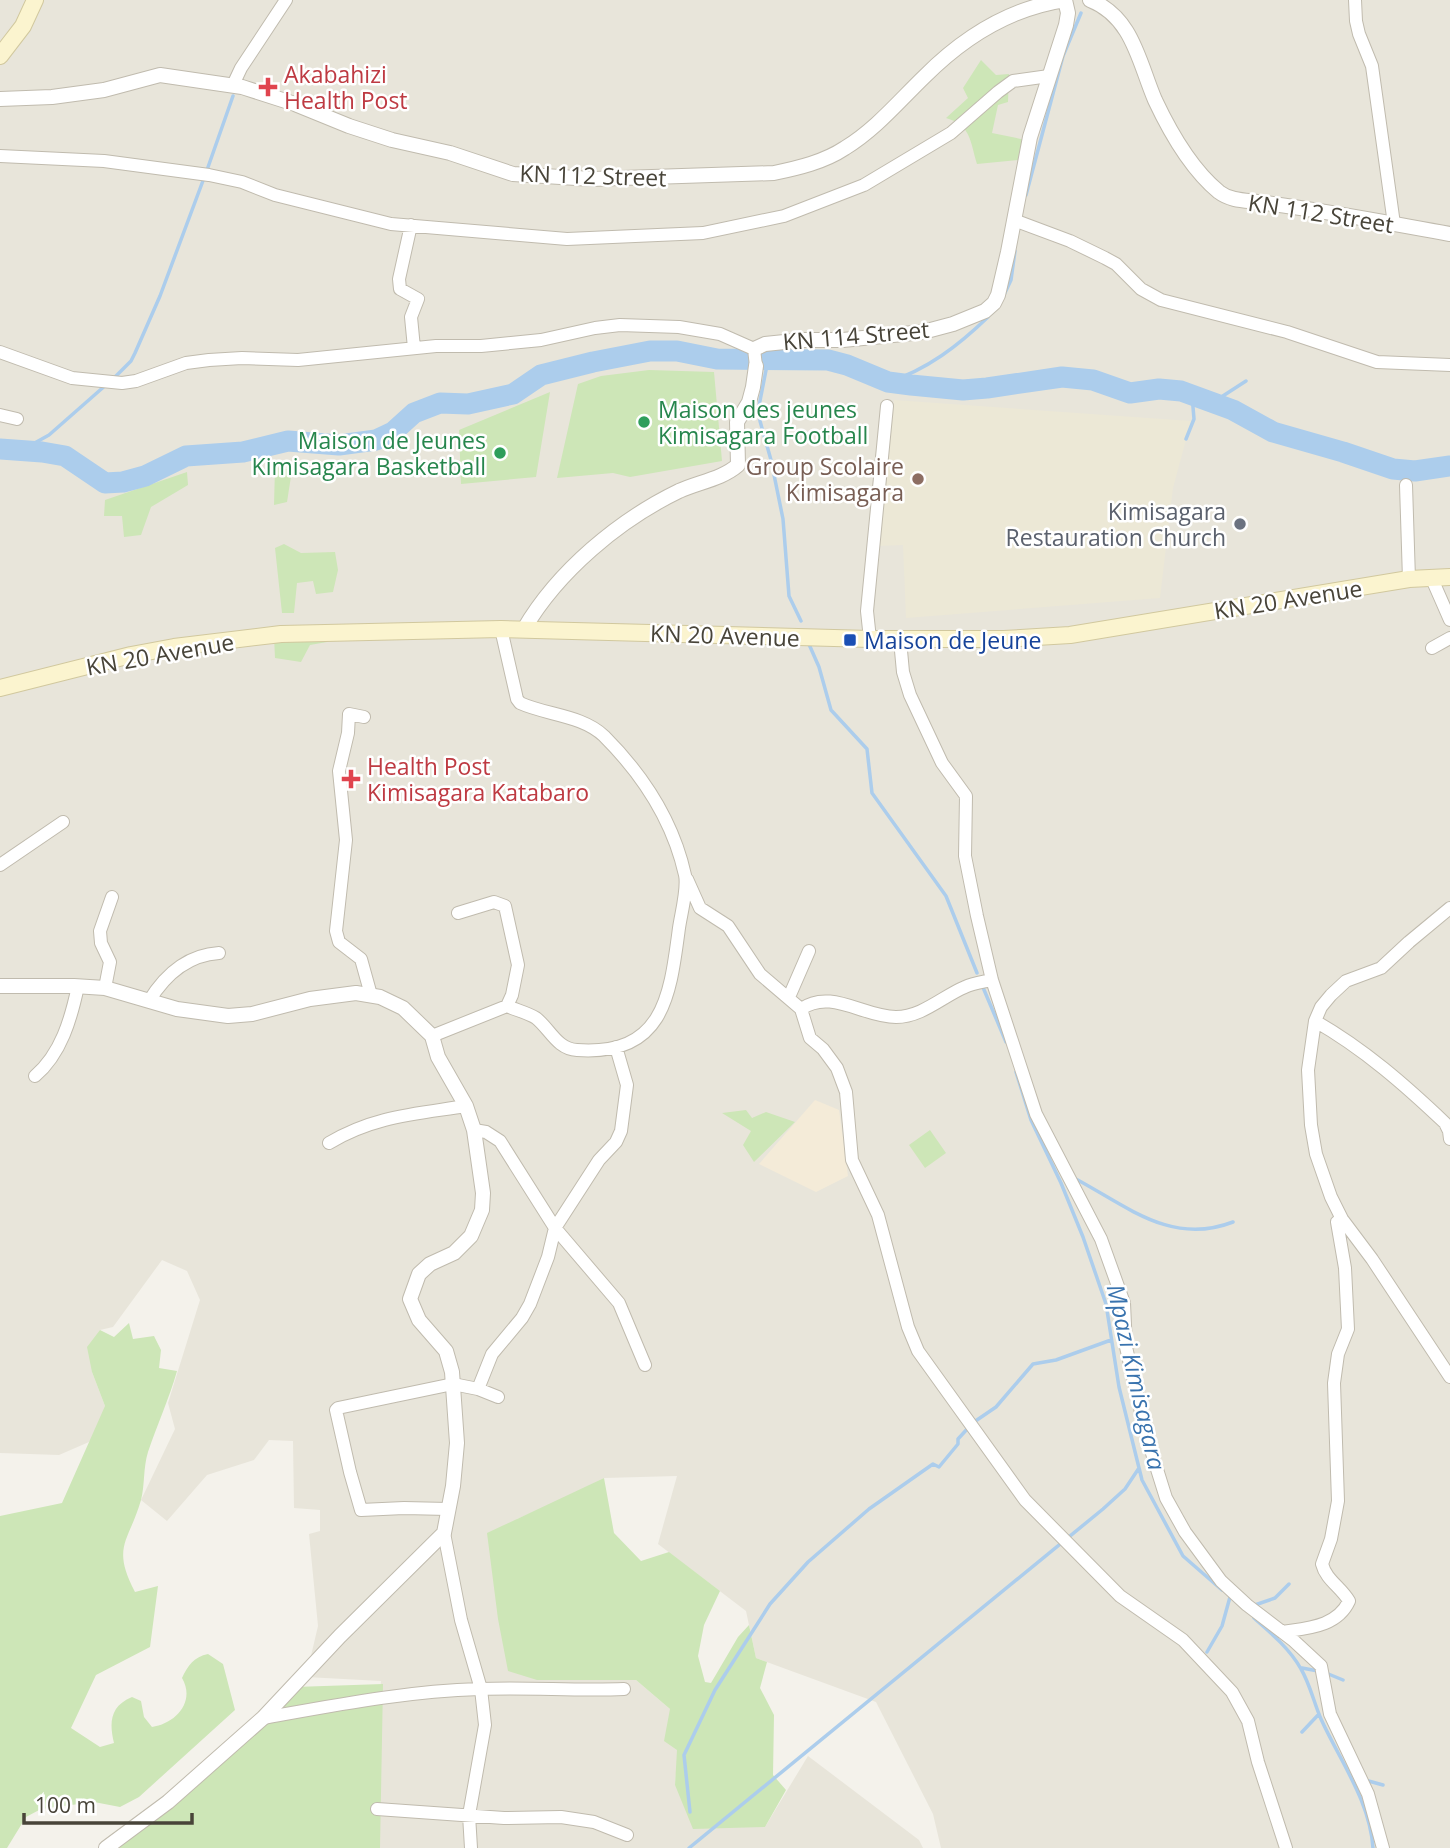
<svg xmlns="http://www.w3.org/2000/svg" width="1450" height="1848" font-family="'Open Sans',sans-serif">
	<rect width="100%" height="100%" fill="#f4f2eb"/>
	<!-- residential -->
	<path fill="#e8e5da" d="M0,0H1450V1848H941L933,1814L876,1702L756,1658L746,1611L658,1544L677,1476L604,1478L563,1499L517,1519L537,1680H636L670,1709L678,1750L675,1785L765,1827L808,1756L919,1840L923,1848H374L370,1803L381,1681L306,1677L318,1626L309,1534L320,1531V1510L294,1508L293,1441L269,1440L254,1460L207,1475L167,1521L141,1500L175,1429L168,1403L200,1300L187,1271L162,1260L113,1327L100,1330L92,1372L105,1406L102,1424L89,1442L59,1455L0,1453Z"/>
	<!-- commercial -->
	<path fill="#f4ebd8" d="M815,1100L839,1110L848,1176L816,1192L759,1164Z"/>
	<!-- education -->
	<path fill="#ece8d6" d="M894,400L1191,421L1173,488L1160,598L906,618L903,545L878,546Z"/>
	<!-- green -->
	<path fill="#cde6b7" d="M981,60L996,75L1009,74L1008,102L998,105L992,133L1026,140L1019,160L977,164C970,141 971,125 946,118L968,98L963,88Z
		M649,370L714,372L722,461L630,477L613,473L557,478L578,384L601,376Z
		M550,392L536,477L461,484L459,430Z
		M275,467L292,470L287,502L274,505Z
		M187,472L188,485L151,507L141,535L124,537L122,516H104L105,500Z
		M284,544L301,553L335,552L338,570L333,592L316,594L313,581L297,583L294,613H282L275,548Z
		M324,635L327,642L310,645L301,662L275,658L274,637Z
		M746,1110L752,1118L766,1112L795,1122L754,1162L743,1145L751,1131L722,1113Z
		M930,1130L946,1153L925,1168L909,1145Z
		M129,1323L133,1339L154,1336L161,1350L159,1368L177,1371C169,1399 157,1425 148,1452C143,1468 145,1485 141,1500C129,1542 111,1546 135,1592L158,1586L150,1647L96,1675L71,1728L100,1747L114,1743C109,1723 110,1706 132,1697L141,1701L144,1717L152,1727C175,1724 196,1702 182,1678C188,1665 194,1657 208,1654L223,1664L235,1710L139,1797L120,1807L94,1802L41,1809L26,1817L7,1848H0V1516L62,1503L105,1406L92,1372L87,1347L100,1330L114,1337Z
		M604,1478L614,1533L641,1561L669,1552L720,1591L704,1625L698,1656L705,1682L711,1683L738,1637L749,1625L756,1658L767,1662L760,1688L774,1715L773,1775L786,1790L765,1827L693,1829L675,1785L677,1750L664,1741L670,1709L636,1680H537L508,1671L498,1619L487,1533Z
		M383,1684L380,1848H113L295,1687Z"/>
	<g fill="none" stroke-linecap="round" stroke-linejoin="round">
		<!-- stream -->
		<path stroke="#accdec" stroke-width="3.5" d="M207,170L233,96
			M1026,195L1063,56L1081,13
			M1003,297L1011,280L1015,251
			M768,360L759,406L760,421L771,460L783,519L789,596L801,621
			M113,379L131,361L135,353L160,296L204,178
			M888,382C927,370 959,345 988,317
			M1212,403L1246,381
			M1186,439L1194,419L1192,395
			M22,450L49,435L107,384
			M808,642L819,667L831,710L867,749L872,793L946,896L977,973
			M982,985L1006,1042
			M1016,1072L1031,1120L1061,1183L1083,1237L1106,1304L1119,1387L1142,1480L1183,1556L1222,1590
			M1074,1178C1127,1206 1171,1246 1233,1222
			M974,1422L996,1407L1033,1364L1056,1360L1111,1340
			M1252,1606L1275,1598L1289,1584
			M1254,1618C1270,1632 1290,1649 1301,1669C1310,1684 1314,1703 1321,1719C1340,1761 1370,1801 1373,1848
			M1207,1652L1222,1626L1230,1597
			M1302,1668L1318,1671
			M1326,1673L1343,1680
			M1302,1732L1319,1714
			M1365,1780L1383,1785
			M690,1812L684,1755L715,1690L770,1604L808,1562L869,1509L933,1464L939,1467L958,1444V1439L969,1427
			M689,1848L1103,1509L1125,1489L1139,1468"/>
		<!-- river -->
		<path stroke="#accdec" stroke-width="21" d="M0,449L42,452L65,456L105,483L123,482L145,476L186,456L243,452L288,441L339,445L376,440L393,432L414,413L440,403L468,404L513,394L541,375L593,362L650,351H677L717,359L828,360L847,365L888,382L911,385L963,390L987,388L1062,377L1093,380L1130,393L1159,389L1181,391L1233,410L1273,432L1343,452L1393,469L1415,471L1450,466"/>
		<!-- minor casing -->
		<g stroke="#c0bbae" stroke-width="14">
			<path id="minor" d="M1355,0L1356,21L1359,34L1372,66L1394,224
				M233,85L241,68L286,0
				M0,156L104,161L209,175L242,182L275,195L391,224L567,239L703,233L784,216L864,185L951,133L998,92L1013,81L1049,76
				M1014,220L1070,241L1105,258L1116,264L1141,289L1161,300L1287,332L1377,362L1450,365
				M411,225L399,279L400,289L418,299L411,317L414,348
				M0,352L72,378L122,383L136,381L186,363L209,360L242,358L298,360L436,346H481L541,340L595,328L620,325L679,327L720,334L754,349L756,366
				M0,415L17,419
				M1406,485L1409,579
				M1432,579L1450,620
				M870,639L867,611L887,406
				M900,640L903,672L910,695L942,763L966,796L965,856L977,916L992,980L1036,1114L1101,1239L1124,1303L1126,1347L1146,1434L1166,1498L1185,1532L1221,1581L1247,1605L1294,1641L1321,1666L1330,1714L1368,1794L1383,1848
				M1432,648L1450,638
				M364,717L349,714L348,733L339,771L346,840L336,931L339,942L361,959L371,995
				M0,865L63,822
				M687,879L700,908L728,926L760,974L801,1009L810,1038L823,1049L837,1068L846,1092L852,1160L878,1215L908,1327L918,1351L1025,1500L1120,1596L1183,1640L1232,1692L1248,1721L1258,1762L1286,1848
				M1450,908L1409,942L1381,968L1346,981L1331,995L1321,1007L1315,1021L1308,1070L1311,1125L1316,1154L1331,1197L1342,1219L1372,1259L1450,1377
				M458,913L494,902L505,906L518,965L512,995L507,1006
				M105,988L110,962L101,943L100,931L112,897
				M789,997L809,951
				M149,1001C165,975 187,955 219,953
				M801,1009C831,988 863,1017 896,1017C922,1017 943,996 965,987C973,983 983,982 992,980
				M1315,1021C1364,1049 1405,1085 1445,1123L1449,1131L1450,1139
				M432,1036L507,1006C516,1010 528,1013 536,1018C550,1029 557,1049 577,1050C664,1056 670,996 679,928C681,914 688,888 685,875C673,821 643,775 604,736C582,715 546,715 520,703L517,699L501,629
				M35,1076C61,1054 71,1019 78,986
				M474,1130L486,1132L500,1141L555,1228L619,1303L645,1365
				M329,1143C374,1116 416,1114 466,1106
				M478,1389L492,1354L522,1318L530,1304L548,1257L555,1228L599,1160L616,1142L621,1131L627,1085L616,1047
				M448,1509L404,1508L361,1510L350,1472L336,1410L338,1408L453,1384L478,1389L498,1397
				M444,1533L461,1620L481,1689L485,1725L469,1815L471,1848
				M1282,1632C1307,1628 1337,1627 1349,1601C1341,1587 1326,1580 1322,1564L1331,1539L1338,1501L1334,1383L1338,1354L1348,1329L1345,1268L1337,1222L1342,1219
				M263,1718C336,1705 407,1691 480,1689C528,1687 576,1691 624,1689
				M377,1809L504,1818L561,1817L594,1822L627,1835"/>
		</g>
		<!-- tertiary casing -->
		<g stroke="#c0bbae" stroke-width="16">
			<path id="tertiary" d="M1090,0C1133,17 1139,63 1155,100C1170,132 1191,169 1219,192C1232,202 1249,200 1265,203C1327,211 1388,223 1450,234
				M0,99L52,97L104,90L160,75L242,87L295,104L349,126L392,140L450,153L513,174L592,179L774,173C798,168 824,162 845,148C876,129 899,101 925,76C964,37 1011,8 1065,0L1068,13L1066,25L1030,137L1008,252L998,295L994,303L985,311L953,324L923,332L843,340H804L765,344L754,349
				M524,629C558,571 619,520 679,491C699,482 722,479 738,465L737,422L749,402L753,387L756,366
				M0,986H74L105,988L177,1009L228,1016L252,1014L310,999L356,993L380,997L403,1008L432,1036L438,1057L466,1106L474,1130L483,1193L482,1210L471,1236L454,1253L430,1264L419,1274L410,1299L419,1320L446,1351L452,1372L457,1443L453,1486L444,1533L340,1636L263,1718L168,1802L106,1848"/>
		</g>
		<!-- secondary casing -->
		<g stroke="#d1c89e" stroke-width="18">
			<path id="secondary" d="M0,56L23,26L35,0
				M0,688L131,655L174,647L281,634L501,629L870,639H1004L1070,635L1409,579L1450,577"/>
		</g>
		<!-- minor -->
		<use href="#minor" stroke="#fff" stroke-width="12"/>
		<!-- tertiary -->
		<use href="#tertiary" stroke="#fff" stroke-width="14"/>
		<!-- secondary -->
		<use href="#secondary" stroke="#fbf4cf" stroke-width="16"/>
	</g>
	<!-- markers -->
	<g fill="#e0444e" stroke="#fff" stroke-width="2.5">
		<path d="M264.5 76.5h7v7h7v7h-7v7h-7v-7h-7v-7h7z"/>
		<path d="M347.5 768.5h7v7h7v7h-7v7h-7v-7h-7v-7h7z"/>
	</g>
	<g fill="#2e9e5b" stroke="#fff" stroke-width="2.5">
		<circle cx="644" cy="422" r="7"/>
		<circle cx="500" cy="453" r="7"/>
	</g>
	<circle fill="#8d6e63" stroke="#fff" stroke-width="2.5" cx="918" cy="479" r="7"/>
	<circle fill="#6b7280" stroke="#fff" stroke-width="2.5" cx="1240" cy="524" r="7"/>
	<rect fill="#1a4fb4" stroke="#fff" stroke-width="2.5" x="843" y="633" width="14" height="14" rx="3.5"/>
	<g text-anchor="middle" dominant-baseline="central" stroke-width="5" stroke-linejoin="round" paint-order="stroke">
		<!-- health labels -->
		<g font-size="23" fill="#be3a42" stroke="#fff" text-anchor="start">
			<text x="284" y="74">Akabahizi<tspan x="284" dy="26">Health Post</tspan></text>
			<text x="367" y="766">Health Post<tspan x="367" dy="26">Kimisagara Katabaro</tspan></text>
		</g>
		<!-- street labels -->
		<g font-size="23" fill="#484439" stroke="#fff">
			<text transform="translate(593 175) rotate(2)">KN 112 Street</text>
			<text transform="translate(1321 213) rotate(9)">KN 112 Street</text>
			<text transform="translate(856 335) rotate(-5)">KN 114 Street</text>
			<text transform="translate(1288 599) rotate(-9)">KN 20 Avenue</text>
			<text transform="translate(725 635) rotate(2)">KN 20 Avenue</text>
			<text transform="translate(160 654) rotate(-10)">KN 20 Avenue</text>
		</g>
		<!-- leisure labels -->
		<g font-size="23" fill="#27864d" stroke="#fff" text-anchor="start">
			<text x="658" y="409">Maison des jeunes<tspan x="658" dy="26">Kimisagara Football</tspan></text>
			<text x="486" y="440" text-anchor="end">Maison de Jeunes<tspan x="486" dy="26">Kimisagara Basketball</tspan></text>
		</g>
		<!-- education labels -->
		<g font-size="23" fill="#785e54" stroke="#fff" text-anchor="end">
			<text x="904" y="466">Group Scolaire<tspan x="904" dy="26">Kimisagara</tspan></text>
		</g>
		<!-- worship labels -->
		<g font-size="23" fill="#5b616d" stroke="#fff" text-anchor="end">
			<text x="1226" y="511">Kimisagara<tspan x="1226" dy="26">Restauration Church</tspan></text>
		</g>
		<!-- transit labels -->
		<g font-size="23" fill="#164399" stroke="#fff" text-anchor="start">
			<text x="864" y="640">Maison de Jeune</text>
		</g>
		<!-- water labels -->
		<g font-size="24" font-style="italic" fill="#3973ae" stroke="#fff">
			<text transform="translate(1137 1377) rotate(77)">Mpazi Kimisagara</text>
		</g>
	</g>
	<!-- scale -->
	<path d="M24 1813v10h168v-10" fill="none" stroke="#484439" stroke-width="3.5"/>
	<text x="35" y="1813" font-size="21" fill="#484439" stroke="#ffffff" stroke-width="5" paint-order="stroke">100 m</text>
</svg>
